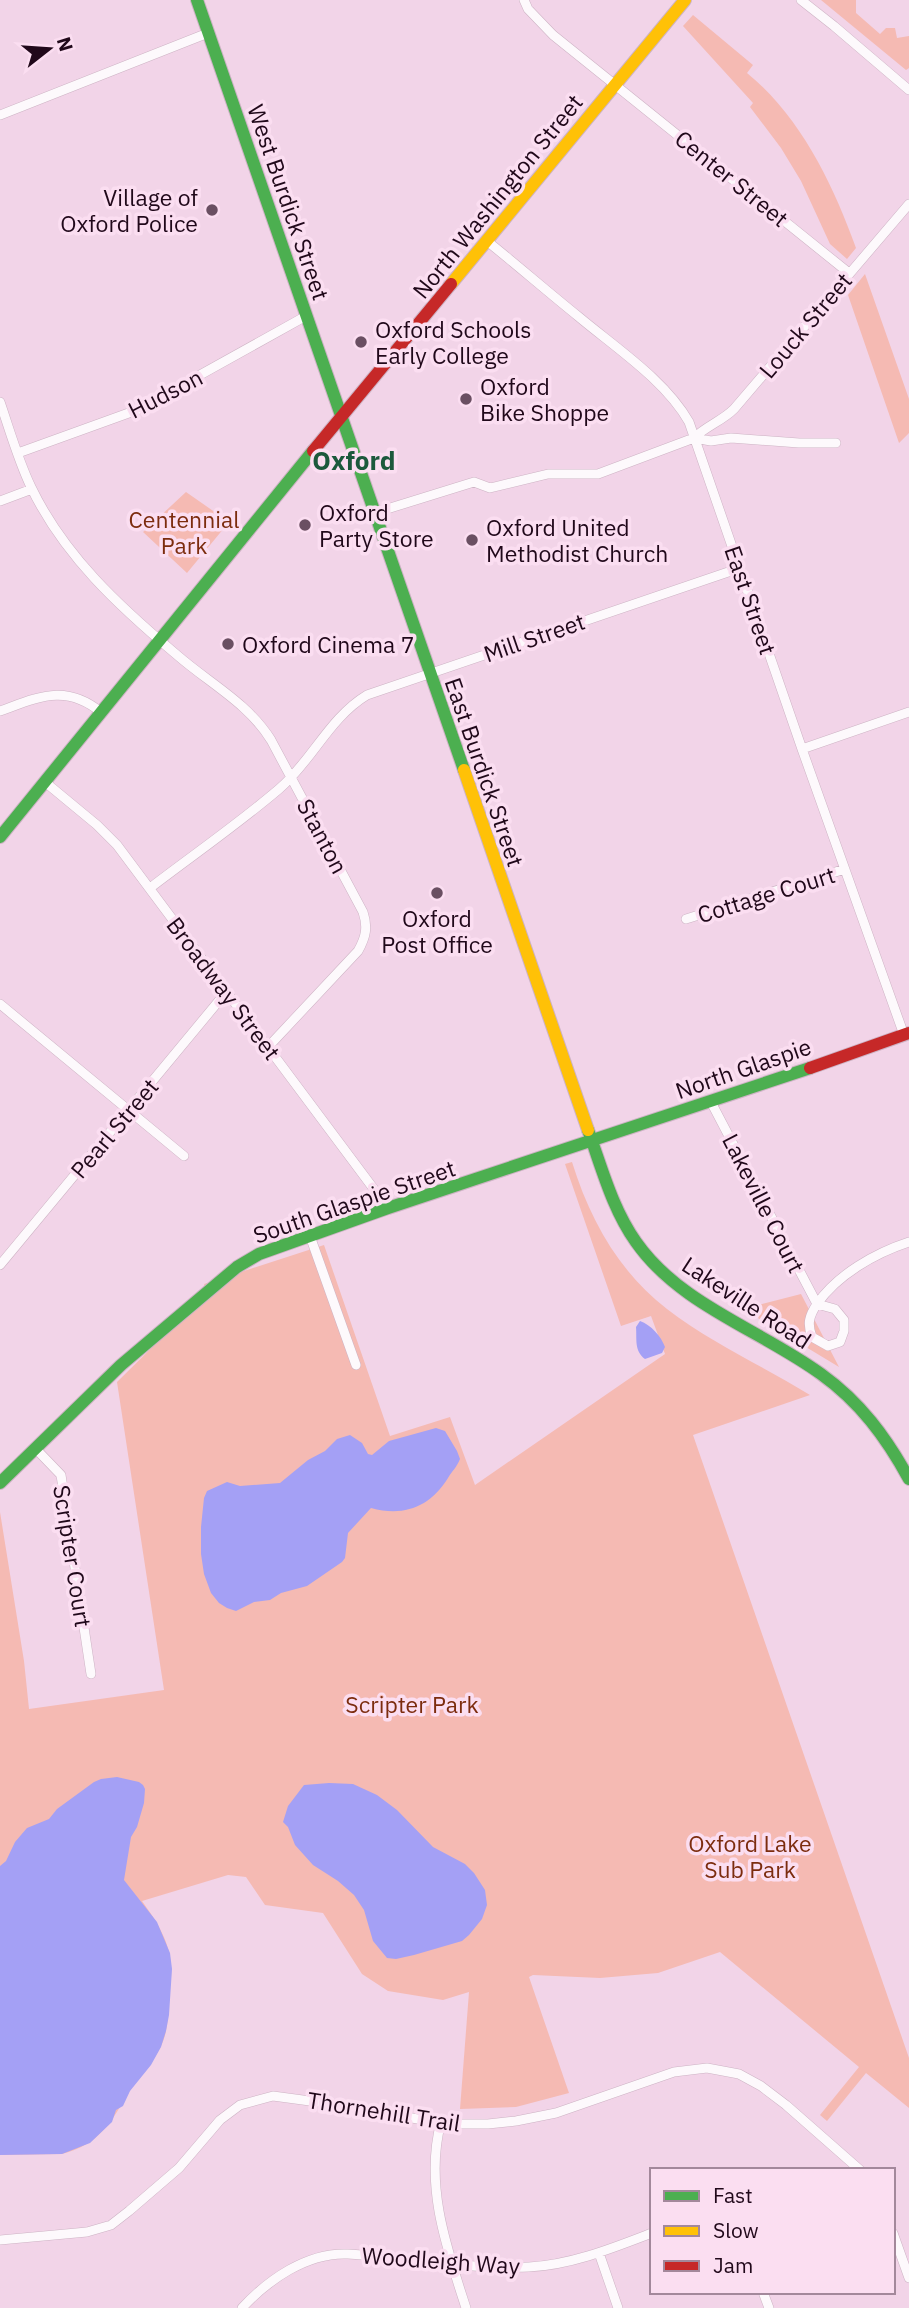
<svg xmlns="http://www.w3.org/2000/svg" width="909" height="2308" font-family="'IBM Plex Sans',sans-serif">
	<rect width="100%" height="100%" fill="#f2d4e8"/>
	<!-- green -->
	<path fill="#f5bab3" d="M821,0H856V13L880,34L886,28H895L897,38L909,36V68L906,70Z
		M693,15L753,65L747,73C800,116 833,184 856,248L847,259L830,244L801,181L781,148L750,107L753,103L683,26Z
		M865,274L909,399V433L899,443L848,295Z
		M186,492L229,522L187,573L143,532Z
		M572,1162C590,1220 619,1272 667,1309C711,1343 763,1366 810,1395L693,1435L909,2058V2108L866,2073L827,2121L820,2115L859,2067L720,1952L658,1973L600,1978L533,1975L529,1977L569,2093L516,2107L460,2109L469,1992L443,2000L388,1991L362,1974L323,1913L265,1905L246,1877L228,1875L142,1901C157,1922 171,1943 171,1969C172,1980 169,1990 169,2001C168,2017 168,2033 160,2048C152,2064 138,2076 129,2092C111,2122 100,2144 62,2154L0,2155V1512L24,1661L29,1709L164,1690L117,1382L207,1293L204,1284L324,1245L390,1436L450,1417L475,1485L665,1354L651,1316L621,1326L565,1164Z
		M801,1294L839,1367L743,1309Z"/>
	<!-- water -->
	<path fill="#a4a0f5" d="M640,1321C651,1325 661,1336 665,1347L662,1353L645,1359C634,1351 637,1339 636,1327Z
		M436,1428L445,1431L457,1451L460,1459C457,1467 452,1471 448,1478C430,1507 404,1517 371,1508L348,1533L345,1558L342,1562L307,1586L281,1593L270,1600L254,1602L236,1611L227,1608L219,1603L211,1593L204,1574L201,1554V1527L204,1498L207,1491L227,1482L240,1486L280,1483L308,1460L325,1451L337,1439L350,1435L362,1443L368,1454L372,1455L389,1441Z
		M117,1777L139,1782L143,1785L145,1789L144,1803L137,1827L131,1837L124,1880L157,1922L170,1953L172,1969L169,2015L166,2031L161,2047L151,2065L130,2091L123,2106L116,2110L112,2122L90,2143L62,2154L0,2155V1866L6,1861L15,1842L27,1828L49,1819L57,1809L94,1782L101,1779Z
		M329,1783L353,1784L377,1795L397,1810L433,1847L465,1864L474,1873L485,1890L487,1905L482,1919L469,1935L462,1941L414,1955L396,1959L387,1958L373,1941L364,1910L354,1895L338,1881L313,1865L295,1845L288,1827L283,1822L288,1806L304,1785Z"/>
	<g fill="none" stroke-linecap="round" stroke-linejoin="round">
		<!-- street casing -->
		<g stroke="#cdb3c4" stroke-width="10">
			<path id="street" d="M524,0L528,9L553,35L849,273
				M801,0L834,26L909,90
				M0,115L208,33
				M487,241C518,266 548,292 579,317C616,348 665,380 689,422L802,749L904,1035
				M0,402C10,431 18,460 31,487C64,556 120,607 177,655C209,683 248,703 271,740L363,912C368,927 366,937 358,951L268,1047
				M694,438L711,441L731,438L799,443H836
				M18,453L137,410L306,316
				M0,501L32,489
				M374,513L474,482L490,488L548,474H598L694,438C706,426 722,421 734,409L909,204
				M0,711C39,697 66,683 102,713
				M802,749L909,712
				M45,782L97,825L117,845L388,1208
				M150,888C193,855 238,824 279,789C312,761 329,718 367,695L740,568
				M686,919L845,869
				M0,1004L184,1156
				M711,1102L817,1304C809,1316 807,1324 812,1337L828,1346L840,1342L844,1331V1320L835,1309L817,1304C837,1275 875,1253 909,1242
				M310,1236L356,1365
				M0,1265L227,991
				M35,1448L61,1475L91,1674
				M441,2122C424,2185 447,2249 466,2308
				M893,2233L909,2278
				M0,2240L87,2232L111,2225L129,2211L179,2168L220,2120L240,2105L273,2096L347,2106L423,2120L457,2124H488L516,2121L556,2113L674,2072L707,2068L739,2074L761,2086L786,2105L860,2170
				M599,2253L618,2308
				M763,2292L769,2308
				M242,2308C268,2280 307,2252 348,2254C370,2255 391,2259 412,2261C451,2265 490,2268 529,2267C571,2265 613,2248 652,2233"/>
		</g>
		<!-- fast casing -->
		<g stroke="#cdb3c4" stroke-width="14">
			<path id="fast" d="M197,0L464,770
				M0,837L313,451
				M588,1130C602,1168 612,1208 636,1242C680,1305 761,1330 821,1374C860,1402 886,1437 909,1479
				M0,1483L121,1365L237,1267L259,1254L388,1208L810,1068"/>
		</g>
		<!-- slow casing -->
		<g stroke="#cdb3c4" stroke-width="14">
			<path id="slow" d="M451,284L685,0
				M464,770L588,1130"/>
		</g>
		<!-- jam casing -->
		<g stroke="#cdb3c4" stroke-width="14">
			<path id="jam" d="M313,451L451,284
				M810,1068L909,1033"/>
		</g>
		<!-- street -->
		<use href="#street" stroke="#fdf9fc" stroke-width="9"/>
		<!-- fast -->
		<use href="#fast" stroke="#4caf50" stroke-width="12"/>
		<!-- slow -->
		<use href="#slow" stroke="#ffc107" stroke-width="12"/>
		<!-- jam -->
		<use href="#jam" stroke="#c62828" stroke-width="12"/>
	</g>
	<!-- markers -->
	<g fill="#6a4f62" stroke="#fbdef1" stroke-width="2.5">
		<circle cx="212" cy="210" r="7"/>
		<circle cx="361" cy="342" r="7"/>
		<circle cx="466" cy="399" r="7"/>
		<circle cx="305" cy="525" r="7"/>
		<circle cx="472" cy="540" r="7"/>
		<circle cx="228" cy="644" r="7"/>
		<circle cx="437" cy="893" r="7"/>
	</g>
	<g text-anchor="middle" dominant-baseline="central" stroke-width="7" stroke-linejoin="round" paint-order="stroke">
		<!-- street labels -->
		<g font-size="23" fill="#20081a" stroke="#fbdef1">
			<text transform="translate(732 178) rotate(39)">Center Street</text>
			<text transform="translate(497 196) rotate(-51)">North Washington Street</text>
			<text transform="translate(289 202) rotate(71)">West Burdick Street</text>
			<text transform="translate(805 325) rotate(-50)">Louck Street</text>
			<text transform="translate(165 393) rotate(-27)">Hudson</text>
			<text transform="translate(751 600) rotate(71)">East Street</text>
			<text transform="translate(534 637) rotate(-19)">Mill Street</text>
			<text transform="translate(485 772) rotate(71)">East Burdick Street</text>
			<text transform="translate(323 836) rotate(62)">Stanton</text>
			<text transform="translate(766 894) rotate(-17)">Cottage Court</text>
			<text transform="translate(224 988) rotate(53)">Broadway Street</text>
			<text transform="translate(743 1068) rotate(-19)">North Glaspie</text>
			<text transform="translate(114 1128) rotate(-50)">Pearl Street</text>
			<text transform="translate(354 1201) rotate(-19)">South Glaspie Street</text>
			<text transform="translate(764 1203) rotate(63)">Lakeville Court</text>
			<text transform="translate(747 1302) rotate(33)">Lakeville Road</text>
			<text transform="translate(73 1556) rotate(81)">Scripter Court</text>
			<text transform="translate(384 2111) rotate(9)">Thornehill Trail</text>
			<text transform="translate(441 2260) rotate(4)">Woodleigh Way</text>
		</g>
		<!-- poi labels -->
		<g font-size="23" fill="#20081a" stroke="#fbdef1" text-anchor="start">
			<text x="198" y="197" text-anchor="end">Village of<tspan x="198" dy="26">Oxford Police</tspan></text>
			<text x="375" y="329">Oxford Schools<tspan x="375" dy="26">Early College</tspan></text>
			<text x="480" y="386">Oxford<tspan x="480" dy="26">Bike Shoppe</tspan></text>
			<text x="319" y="512">Oxford<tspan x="319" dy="26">Party Store</tspan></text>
			<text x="486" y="527">Oxford United<tspan x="486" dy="26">Methodist Church</tspan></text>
			<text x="242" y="644">Oxford Cinema 7</text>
			<text x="437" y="918" text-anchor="middle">Oxford<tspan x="437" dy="26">Post Office</tspan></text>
		</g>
		<!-- park labels -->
		<g font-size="23" fill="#7c2c0e" stroke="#fbdef1">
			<text x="184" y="519">Centennial<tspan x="184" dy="26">Park</tspan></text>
			<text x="412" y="1704">Scripter Park</text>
			<text x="750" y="1843">Oxford Lake<tspan x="750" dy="26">Sub Park</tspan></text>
		</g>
		<!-- quarter labels -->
		<g font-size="26" font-weight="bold" fill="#1c593c" stroke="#fbdef1">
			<text x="354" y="460">Oxford</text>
		</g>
	</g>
	<!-- legend -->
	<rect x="650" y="2168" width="245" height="126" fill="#fbdef1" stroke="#a3889b" stroke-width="2"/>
	<rect x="664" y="2191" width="35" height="10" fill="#4caf50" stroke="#a3889b" stroke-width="2"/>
	<text x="713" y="2203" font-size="21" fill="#20081a">Fast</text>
	<rect x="664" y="2226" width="35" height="10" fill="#ffc107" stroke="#a3889b" stroke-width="2"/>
	<text x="713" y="2238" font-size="21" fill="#20081a">Slow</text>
	<rect x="664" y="2261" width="35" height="10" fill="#c62828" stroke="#a3889b" stroke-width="2"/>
	<text x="713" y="2273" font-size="21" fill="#20081a">Jam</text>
	<!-- north arrow -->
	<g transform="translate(49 49) rotate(73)" stroke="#fbdef1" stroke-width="5" paint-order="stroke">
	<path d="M0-5L12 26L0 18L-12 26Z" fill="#20081a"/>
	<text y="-10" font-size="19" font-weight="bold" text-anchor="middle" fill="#20081a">N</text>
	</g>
</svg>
